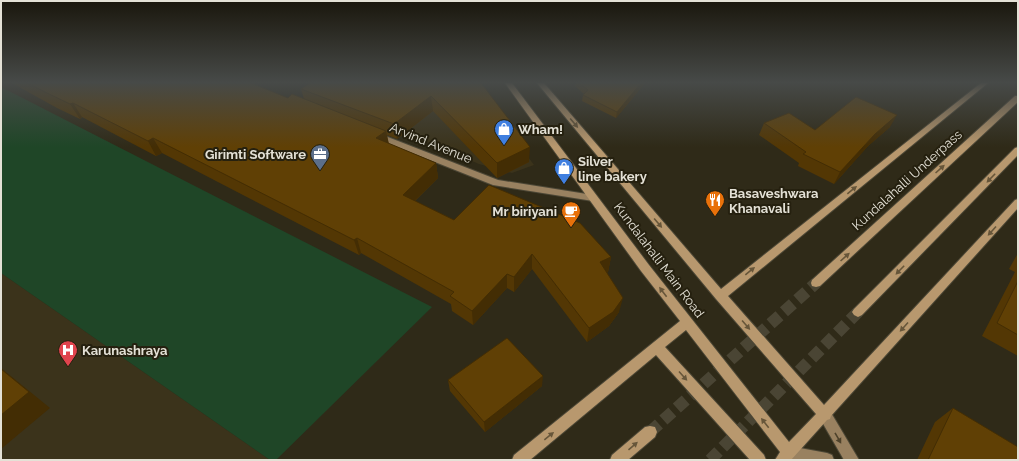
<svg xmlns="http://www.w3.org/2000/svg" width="1019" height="461" font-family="Raleway,sans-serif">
	<rect width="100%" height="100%" fill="#2f2a18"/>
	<!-- built -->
	<path fill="#3b331b" d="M474,83L534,165L512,173L479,164L369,117Z
		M1,273L270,460H1Z"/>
	<!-- green -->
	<path fill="#1f4627" d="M1,87L432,307L276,460H270L1,273Z"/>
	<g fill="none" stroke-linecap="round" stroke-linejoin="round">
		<!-- primary-tunnel -->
		<path stroke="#4a4534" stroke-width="12" stroke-dasharray="12 6" stroke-linecap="butt" d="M650,432L816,283
			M710,460L858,312"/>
		<!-- secondary casing -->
		<g stroke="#4c4736" stroke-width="2">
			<path id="secondary" d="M375,132L498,180L593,195L598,198L593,201L493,185L372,137L371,135L372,133Z
				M825,409L830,411L859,460H844L818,415L820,411Z
				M789,446L827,453L832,455L834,460H789L784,458L782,453L784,448Z"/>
		</g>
		<!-- primary casing -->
		<g stroke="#4c4736" stroke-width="2">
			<path id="primary" d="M505,83H512L649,265L789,442L816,414L716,299L537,83H544L721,289L981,83H988L728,296L824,405L1015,200L1018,199V208L831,416L830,419L827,420L791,460H775L780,452L686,330L665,347L764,455L766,460H750L656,355L530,460H512L514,455L680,321L641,271Z
				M1015,96H1018V102L820,286L816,287L812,286L811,283L812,280Z
				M1018,147V155L862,315L858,317L854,315L852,312L854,309L1015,148Z
				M650,426L655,427L657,432L655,437L628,460H610L612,455L645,427Z"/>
		</g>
		<!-- secondary -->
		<use href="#secondary" fill="#998160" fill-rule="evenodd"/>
		<!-- primary -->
		<use href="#primary" fill="#b8986e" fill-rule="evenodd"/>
	</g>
	<!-- wall -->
	<path fill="#533704" d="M12,83H251L288,98L304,99L301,89L481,83L529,162L497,178L433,111L397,139L387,135L389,144L436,163L438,178L415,201L454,220L611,257L608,272L606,273L619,312L609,326L587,342L532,269L514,292L507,288L473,325L452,311L451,304L361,253L359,255L162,153L156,156L82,117L80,119L57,108Z
		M576,83H645L616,118L582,101L583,95L584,94L575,86Z
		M764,123L815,130L890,127L868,146L834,184L798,166L799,163L759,135Z
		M1018,253V356L982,336L1015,272L1009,269Z
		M448,380L542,386L485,432L450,391Z
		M953,408L1018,460H917L935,422Z"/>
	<!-- shaded-wall -->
	<path fill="#432d04" d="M641,83H645L616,118L617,112Z
		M431,96L433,111L397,139L394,124Z
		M73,103L82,117L80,119L70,104Z
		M897,115L890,127L868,146L834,184L840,172L875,134Z
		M386,131L389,146L376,138Z
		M153,138L162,153L156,156L148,141Z
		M530,147L529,162L497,178V163Z
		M436,163L438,178L405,210L403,195Z
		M357,238L361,253L359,255L354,240Z
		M532,254V269L514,292V277Z
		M611,257L608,272L597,277L600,262Z
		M507,274V288L473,325L472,311Z
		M623,298L619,312L609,326L587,342L589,328Z
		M1,368L50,408L1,449Z
		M543,376L542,386L485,432L484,422Z"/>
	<!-- building -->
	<path fill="#604005" stroke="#432d04" d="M27,83H251L288,98L292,94L386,131L376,138L436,163L403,195L454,220L489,185L580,223L611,257L600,262L623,298L613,312L589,328L532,254L514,277L507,274L472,311L450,296L454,292L357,238L354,240L153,138L148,141L73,103L70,104L47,93Z
		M310,83H481L530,147L497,163L431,96L394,124L301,89Z
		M579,83H641L617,112L583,95L588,90Z
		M856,97L897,115L875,134L840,172L803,154L806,152L764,123L789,113L815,130Z
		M1018,281V335L997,323Z
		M507,338L543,376L484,422L448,380Z
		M1,369L29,392L1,415Z
		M953,408L1018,447V460H928Z"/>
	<!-- one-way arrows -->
	<defs><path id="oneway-solid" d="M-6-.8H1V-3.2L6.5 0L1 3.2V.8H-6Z"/></defs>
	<g fill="#67563a">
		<use href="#oneway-solid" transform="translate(574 123) rotate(50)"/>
		<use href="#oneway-solid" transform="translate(940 169) rotate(-42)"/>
		<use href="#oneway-solid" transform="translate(991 178) rotate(134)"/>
		<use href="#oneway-solid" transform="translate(852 190) rotate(-39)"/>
		<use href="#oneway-solid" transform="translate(658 223) rotate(50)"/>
		<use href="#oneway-solid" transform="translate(992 231) rotate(132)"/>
		<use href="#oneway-solid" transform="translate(845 257) rotate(-42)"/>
		<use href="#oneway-solid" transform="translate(900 270) rotate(134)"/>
		<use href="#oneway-solid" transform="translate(750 271) rotate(-39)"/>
		<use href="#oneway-solid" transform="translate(663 292) rotate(-127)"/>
		<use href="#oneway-solid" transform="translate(746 325) rotate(49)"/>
		<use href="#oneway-solid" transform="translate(904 327) rotate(132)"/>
		<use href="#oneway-solid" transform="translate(683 376) rotate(48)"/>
		<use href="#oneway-solid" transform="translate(765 423) rotate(-128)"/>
		<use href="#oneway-solid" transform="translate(549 436) rotate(-39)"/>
		<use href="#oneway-solid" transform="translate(633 446) rotate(-41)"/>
	</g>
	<use fill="#4e422b" href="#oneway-solid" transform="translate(838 438) rotate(60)"/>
	<!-- sky -->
	<linearGradient id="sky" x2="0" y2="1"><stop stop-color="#1a170d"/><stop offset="0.56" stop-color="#474a48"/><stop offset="1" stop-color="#474a48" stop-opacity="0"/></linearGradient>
	<rect width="1019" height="147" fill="url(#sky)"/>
	<!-- icons -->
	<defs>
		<g id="shop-pin" transform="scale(1)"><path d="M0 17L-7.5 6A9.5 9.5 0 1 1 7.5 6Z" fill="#3f7fe0" stroke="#25200f"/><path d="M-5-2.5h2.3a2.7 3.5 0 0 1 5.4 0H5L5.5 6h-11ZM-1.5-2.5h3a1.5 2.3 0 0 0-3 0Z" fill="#fff"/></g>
		<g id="office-pin" transform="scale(1)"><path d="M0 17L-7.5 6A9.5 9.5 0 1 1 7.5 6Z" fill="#5c6f8a" stroke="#25200f"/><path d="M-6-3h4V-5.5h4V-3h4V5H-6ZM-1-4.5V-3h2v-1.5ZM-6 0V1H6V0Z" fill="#fff"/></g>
		<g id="restaurant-pin" transform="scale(1)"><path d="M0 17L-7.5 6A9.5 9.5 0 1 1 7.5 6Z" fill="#e8710a" stroke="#25200f"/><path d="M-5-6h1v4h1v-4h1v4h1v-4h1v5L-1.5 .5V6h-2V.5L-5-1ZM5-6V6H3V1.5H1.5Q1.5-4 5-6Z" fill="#fff"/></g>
		<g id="cafe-pin" transform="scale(1)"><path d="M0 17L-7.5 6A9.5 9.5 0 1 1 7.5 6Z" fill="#e8710a" stroke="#25200f"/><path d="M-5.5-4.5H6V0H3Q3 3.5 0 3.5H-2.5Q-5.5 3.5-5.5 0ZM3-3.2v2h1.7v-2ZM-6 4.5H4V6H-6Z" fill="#fff"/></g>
		<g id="hospital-pin" transform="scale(1)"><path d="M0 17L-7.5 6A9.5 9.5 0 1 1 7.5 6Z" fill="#e0444e" stroke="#25200f"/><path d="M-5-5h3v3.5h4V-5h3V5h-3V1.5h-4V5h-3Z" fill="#fff"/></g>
	</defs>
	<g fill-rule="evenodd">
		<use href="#shop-pin" x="504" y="129"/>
		<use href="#office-pin" x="320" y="154"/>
		<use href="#shop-pin" x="564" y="168"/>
		<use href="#restaurant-pin" x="715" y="200"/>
		<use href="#cafe-pin" x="571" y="211"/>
		<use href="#hospital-pin" x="68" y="350"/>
	</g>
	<g text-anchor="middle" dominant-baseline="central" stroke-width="4" stroke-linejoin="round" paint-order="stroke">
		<!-- poi labels -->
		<g font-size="13" font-weight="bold" fill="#e4e1d6" stroke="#25200f" text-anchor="start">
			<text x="518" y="129">Wham!</text>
			<text x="306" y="154" text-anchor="end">Girimti Software</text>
			<text x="578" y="161">Silver<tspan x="578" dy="15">line bakery</tspan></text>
			<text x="729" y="193">Basaveshwara<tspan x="729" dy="15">Khanavali</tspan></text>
			<text x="557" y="211" text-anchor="end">Mr biriyani</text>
			<text x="82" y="350">Karunashraya</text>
		</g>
		<!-- street labels -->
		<g font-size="13" fill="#e4e1d6" stroke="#25200f">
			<text transform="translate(431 143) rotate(22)">Arvind Avenue</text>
			<text transform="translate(907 180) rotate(-42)">Kundalahalli Underpass</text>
			<text transform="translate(659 260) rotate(53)">Kundalahalli Main Road</text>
		</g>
	</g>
	<!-- border -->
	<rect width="1019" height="461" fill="none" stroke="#e4e1d6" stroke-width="4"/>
</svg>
